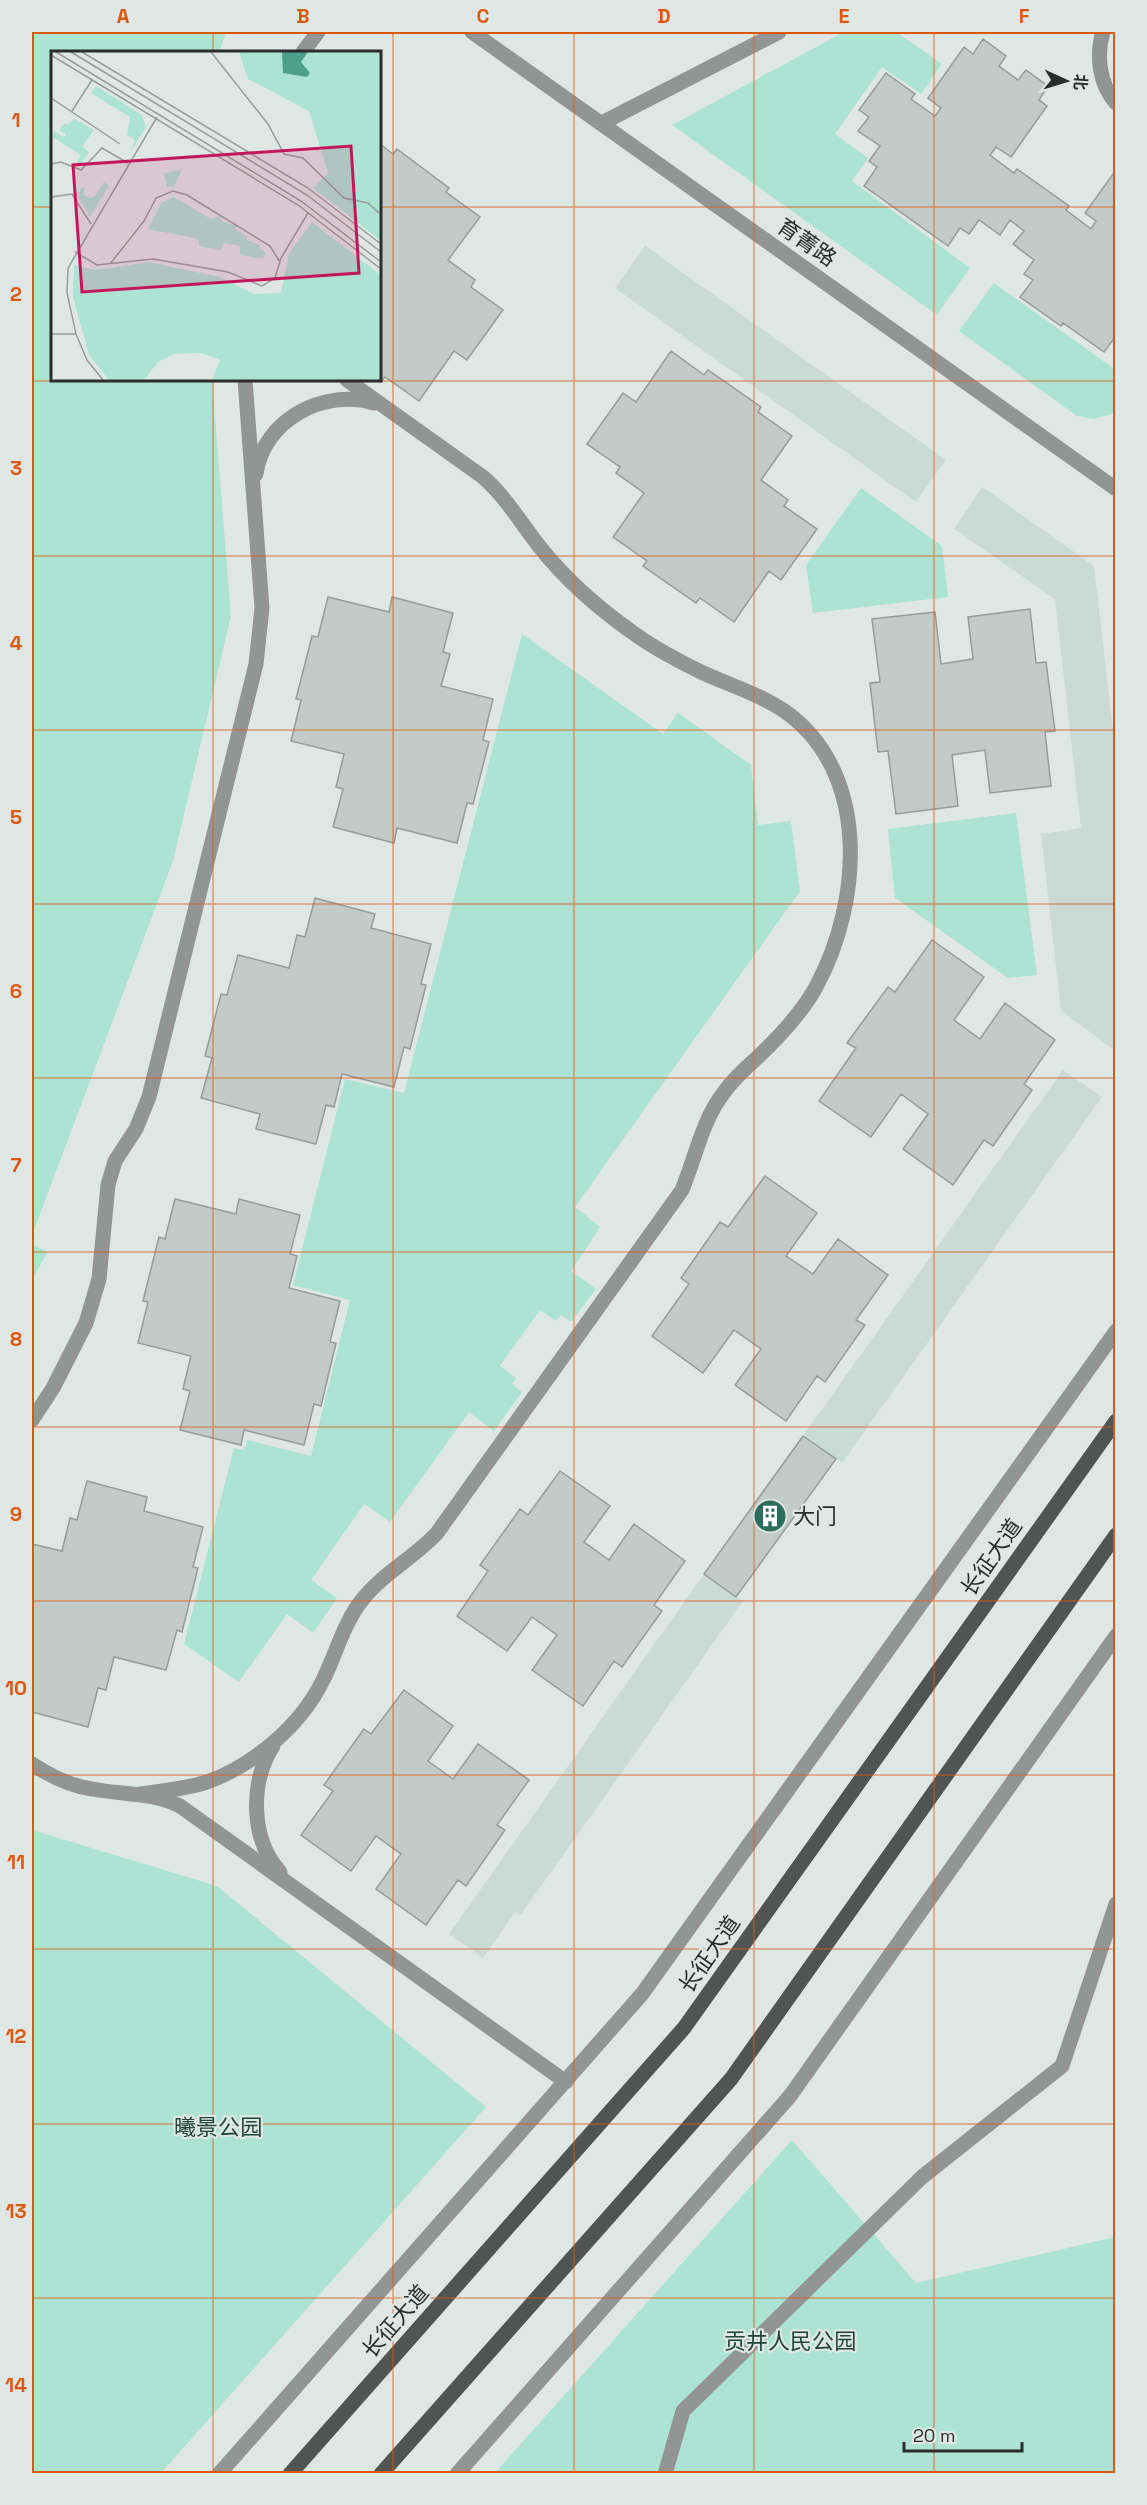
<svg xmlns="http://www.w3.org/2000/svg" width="1147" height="2505" font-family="'Space Grotesk','Noto Sans SC',sans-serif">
	<rect width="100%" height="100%" fill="#dfe7e4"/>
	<!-- built -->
	<path fill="#cadad4" d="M645,246L946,460L916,502L615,288Z
		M982,487L1094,566L1116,756L1115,1050L1061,1011L1041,834L1081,828L1055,599L954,529Z
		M1063,1070L1102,1097L842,1463L803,1436Z
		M704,1574L743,1601L520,1916L515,1912L483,1958L449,1934Z"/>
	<!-- green -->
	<path fill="#ade3d2" d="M32,32H226L219,52H52V380H212L231,616L173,861L32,1235Z
		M844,32H896L942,64L921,94L882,67L835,134L868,158L852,181L970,268L937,315L672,125Z
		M994,283L1113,368L1115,365V413L1094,419L1077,416L959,331Z
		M861,488L942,546L948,597L813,613L806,565Z
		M522,634L663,734L678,713L751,765L758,825L791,821L800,891L575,1207L600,1227L571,1271L596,1289L571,1322L561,1315L556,1321L540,1310L500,1366L516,1378L512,1384L522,1392L494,1431L469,1412L390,1522L364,1504L311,1580L337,1598L313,1633L287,1614L239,1682L184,1644L234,1448L244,1450L247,1440L311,1456L350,1300L293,1285L345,1079L404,1093Z
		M1016,813L1037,975L1008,978L895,898L888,829Z
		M32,1244L48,1252L32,1279Z
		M32,1830L217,1886L486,2107L161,2473H32Z
		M792,2140L916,2283L1115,2237V2473L494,2474Z"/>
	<!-- building -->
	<path fill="#c3cbc8" stroke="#959c99" stroke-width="1.5" d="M983,39L1006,56L999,66L1018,80L1026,70L1048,86L1039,100L1047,106L1011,157L996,147L990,155L1014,173L1017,169L1069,206L1066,210L1091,229L1096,221L1085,213L1116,170V336L1104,352L1063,323L1061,326L1020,297L1033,280L1024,274L1034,260L1013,244L1024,231L1010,220L1000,235L979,220L969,234L960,228L948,246L864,186L877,167L869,161L880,146L858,131L869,117L859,110L886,73L915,94L911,99L935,116L941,108L928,98L964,47L973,54Z
		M380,144L393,154L397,149L449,188L446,192L480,217L448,260L475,280L471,287L503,310L467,360L454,351L419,401L385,377L381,382L377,380H380Z
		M671,351L704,375L708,370L761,407L758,412L792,436L761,480L788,500L784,506L817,529L781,580L769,571L734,622L700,598L696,603L643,566L647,561L613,537L644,493L616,473L620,467L587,444L623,393L636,402Z
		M328,597L389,612L392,597L453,613L443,652L450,654L441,686L493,699L483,740L489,742L473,804L467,803L457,843L397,828L394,843L333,827L343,789L336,787L344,754L291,741L301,700L296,699L312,636L318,637Z
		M1030,609L1036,663L1046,662L1055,731L1045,732L1051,786L990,793L985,750L952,755L958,806L896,814L888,751L878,752L870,683L880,682L872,619L935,612L941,664L973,659L968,617Z
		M315,898L375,914L371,928L431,944L421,984L426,985L410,1049L404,1047L394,1087L342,1074L334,1107L326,1105L316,1144L256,1129L260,1114L201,1098L212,1058L205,1056L221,994L227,995L238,955L289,968L297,935L305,937Z
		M932,940L984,977L954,1020L980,1039L1005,1003L1055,1040L1024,1084L1032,1090L993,1146L984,1140L953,1185L903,1149L928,1114L901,1094L871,1137L819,1101L856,1048L847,1043L888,987L895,992Z
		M765,1176L817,1213L786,1256L813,1274L838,1239L888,1275L856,1320L865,1325L825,1382L817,1376L786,1421L735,1385L761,1349L734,1330L703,1373L652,1336L689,1284L681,1278L720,1222L728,1227Z
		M175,1199L236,1214L239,1199L300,1215L290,1254L297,1256L289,1288L340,1301L330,1342L336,1343L321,1406L314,1404L304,1445L244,1430L241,1445L180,1430L190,1391L183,1389L191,1356L138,1343L148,1302L143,1301L159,1237L165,1239Z
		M803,1436L836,1459L736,1597L704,1574Z
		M560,1471L610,1506L584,1542L609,1560L634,1524L685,1561L654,1605L662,1611L622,1667L614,1661L583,1706L532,1670L557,1635L532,1617L507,1651L457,1616L488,1571L480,1565L520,1509L528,1515Z
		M87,1481L147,1497L144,1511L203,1527L193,1567L198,1568L182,1632L177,1630L166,1670L114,1657L106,1690L98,1688L88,1727L32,1712V1544L62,1551L70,1518L77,1520Z
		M404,1690L453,1726L428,1761L453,1779L478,1744L529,1780L497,1825L505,1830L466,1886L458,1880L426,1925L376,1889L401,1854L376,1836L351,1871L301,1835L333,1791L324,1785L356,1740L364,1729L371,1734Z"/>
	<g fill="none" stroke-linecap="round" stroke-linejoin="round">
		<!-- lane -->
		<path stroke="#929594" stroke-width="15" d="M1103,32C1096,55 1099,84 1116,103
			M303,52L318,32
			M602,123L779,32
			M256,474C263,420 324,388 374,403
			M32,1420L53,1388L86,1323L99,1279L108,1185L115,1161L136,1129L149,1097L256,664L262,608L245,380
			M273,1746C250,1782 250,1839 280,1872
			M32,1764C50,1776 71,1786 92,1789C123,1795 151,1792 180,1806L566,2082
			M140,1794C162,1791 185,1789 207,1782C254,1765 300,1726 322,1682C336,1655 343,1624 362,1600C383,1573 414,1558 437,1533L682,1190C696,1156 702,1120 725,1091C734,1078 746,1068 758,1057C780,1036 803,1012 817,985C862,901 871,770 783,710C756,692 725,684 697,670C675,659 652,647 632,632C598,608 565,579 539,546C520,522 506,497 483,477L347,380
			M219,2474L642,1994L1116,1331
			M457,2474L790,2096L1116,1636
			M665,2474L683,2411L922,2177L1062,2066L1116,1904"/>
		<!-- street -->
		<path stroke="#929594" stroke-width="15" d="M472,32L1116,489"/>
		<!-- primary -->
		<path stroke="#505553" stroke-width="15" d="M290,2474L684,2028L1116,1421
			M381,2474L731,2079L1116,1535"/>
	</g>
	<!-- grid -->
	<path fill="none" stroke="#de570e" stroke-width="1.5" stroke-opacity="0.55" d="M213,32V52M393,32V2474M574,32V2474M754,32V2474M934,32V2474M32,207H52M380,207H1116M213,380V2474M32,381H1116M32,556H1116M32,730H1116M32,904H1116M32,1078H1116M32,1252H1116M32,1427H1116M32,1601H1116M32,1775H1116M32,1949H1116M32,2124H1116M32,2298H1116"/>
	<!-- icons -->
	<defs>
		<g id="building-disc" transform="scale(1.725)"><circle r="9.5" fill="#2d6d5c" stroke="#dfe7e4"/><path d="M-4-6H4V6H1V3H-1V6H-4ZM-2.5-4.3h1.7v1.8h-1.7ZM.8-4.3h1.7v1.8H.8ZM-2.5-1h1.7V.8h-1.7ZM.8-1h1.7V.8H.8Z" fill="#fff"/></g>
	</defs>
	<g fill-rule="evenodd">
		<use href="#building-disc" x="770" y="1516"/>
	</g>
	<g text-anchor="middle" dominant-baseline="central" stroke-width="4.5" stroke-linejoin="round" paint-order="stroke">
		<!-- street labels -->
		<g font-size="22" fill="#2a2d2c" stroke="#dfe7e4">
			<text transform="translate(807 242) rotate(35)">育菁路</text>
			<text transform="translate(991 1557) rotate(-55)">长征大道</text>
			<text transform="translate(709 1954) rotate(-55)">长征大道</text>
			<text transform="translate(395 2321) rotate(-49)">长征大道</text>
		</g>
		<!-- poi labels -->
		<g font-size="22" fill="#2a2d2c" stroke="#dfe7e4" text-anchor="start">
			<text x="793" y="1516">大门</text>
		</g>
		<!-- park labels -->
		<g font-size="22" fill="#20453a" stroke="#dfe7e4">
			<text x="218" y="2127">曦景公园</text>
			<text x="790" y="2341">贡井人民公园</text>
		</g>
	</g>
	<!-- overview -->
	<g transform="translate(51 51)">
		<rect width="330" height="330" fill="#dfe7e4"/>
		<path d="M188,1H330V190L262,137L277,122L258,60L197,28ZM45,35L91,64L95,76L77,105L84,89L76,84L79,66L40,42ZM24,68L43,79L31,96L38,101L30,113L26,111L30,104L3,87L0,92L3,80L13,86L15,83L8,79L13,72L16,74ZM131,119L123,135L116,136L113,122ZM53,131L58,135L39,166L26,144L31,136L34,138L32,143L39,147L44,145ZM123,146L160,168L169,165L172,171L186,175L184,178L197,186L195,189L209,194L208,197L215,202L212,208L189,204V195L172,192L171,199L148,195V188L97,178L110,152ZM261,171L330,224V329H161L169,309L151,302L123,303L107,311L93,329H58L38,304L22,246L23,214L45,219L97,211L169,226L203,243L230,242L238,202Z" fill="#ade3d2"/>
		<path d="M231,1H257L250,11L259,22L256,26L232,22Z" fill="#4d9f88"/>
		<path fill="none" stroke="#979d9a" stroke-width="1.5" d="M5,1L250,150L330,211M20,1L256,144L330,201M31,1L257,137L330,193M160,1L217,73L233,103L252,107L293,147L317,152L328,162M0,4L247,154L330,218M0,47L69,93M21,60L41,29M0,113L10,111L30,119L51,97L77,112M0,146L21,143L40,173M24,201L46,214L102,208L177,221L211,235L224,227L230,207L257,162M59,213L93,170L105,147L122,140L136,144L219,195L229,211M0,283H25M52,329L36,309L25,283L16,242L17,217L106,66"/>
		<path fill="#c2185b" fill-opacity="0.15" stroke="#c2185b" stroke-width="3" d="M300,95L308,222L31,241L22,114Z"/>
		<rect width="330" height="330" fill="none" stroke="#2a2d2c" stroke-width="3"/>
	</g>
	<!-- border -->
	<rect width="1147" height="2505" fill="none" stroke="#dfe7e4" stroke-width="66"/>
	<!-- north arrow -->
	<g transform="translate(1066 81) rotate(94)" stroke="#dfe7e4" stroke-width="4.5" paint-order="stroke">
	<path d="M0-4.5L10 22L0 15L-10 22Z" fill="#2a2d2c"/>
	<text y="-9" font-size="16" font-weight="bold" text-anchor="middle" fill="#2a2d2c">北</text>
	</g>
	<!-- scale -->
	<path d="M904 2442v9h118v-9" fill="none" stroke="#2a2d2c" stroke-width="3"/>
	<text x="913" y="2442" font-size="18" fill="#2a2d2c" stroke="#dfe7e4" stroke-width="4.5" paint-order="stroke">20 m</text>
	<rect x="33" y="33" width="1081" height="2439" fill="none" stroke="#de570e" stroke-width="2"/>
	<g font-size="20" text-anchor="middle" font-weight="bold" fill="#de570e">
		<text x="123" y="23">A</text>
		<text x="303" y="23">B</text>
		<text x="483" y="23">C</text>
		<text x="664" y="23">D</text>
		<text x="844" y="23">E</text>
		<text x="1024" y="23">F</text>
		<text x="16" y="127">1</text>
		<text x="16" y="301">2</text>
		<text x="16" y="475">3</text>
		<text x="16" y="650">4</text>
		<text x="16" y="824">5</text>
		<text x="16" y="998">6</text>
		<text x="16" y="1172">7</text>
		<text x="16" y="1346">8</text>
		<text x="16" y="1521">9</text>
		<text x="16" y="1695">10</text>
		<text x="16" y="1869">11</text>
		<text x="16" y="2043">12</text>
		<text x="16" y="2218">13</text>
		<text x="16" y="2392">14</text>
	</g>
</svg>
